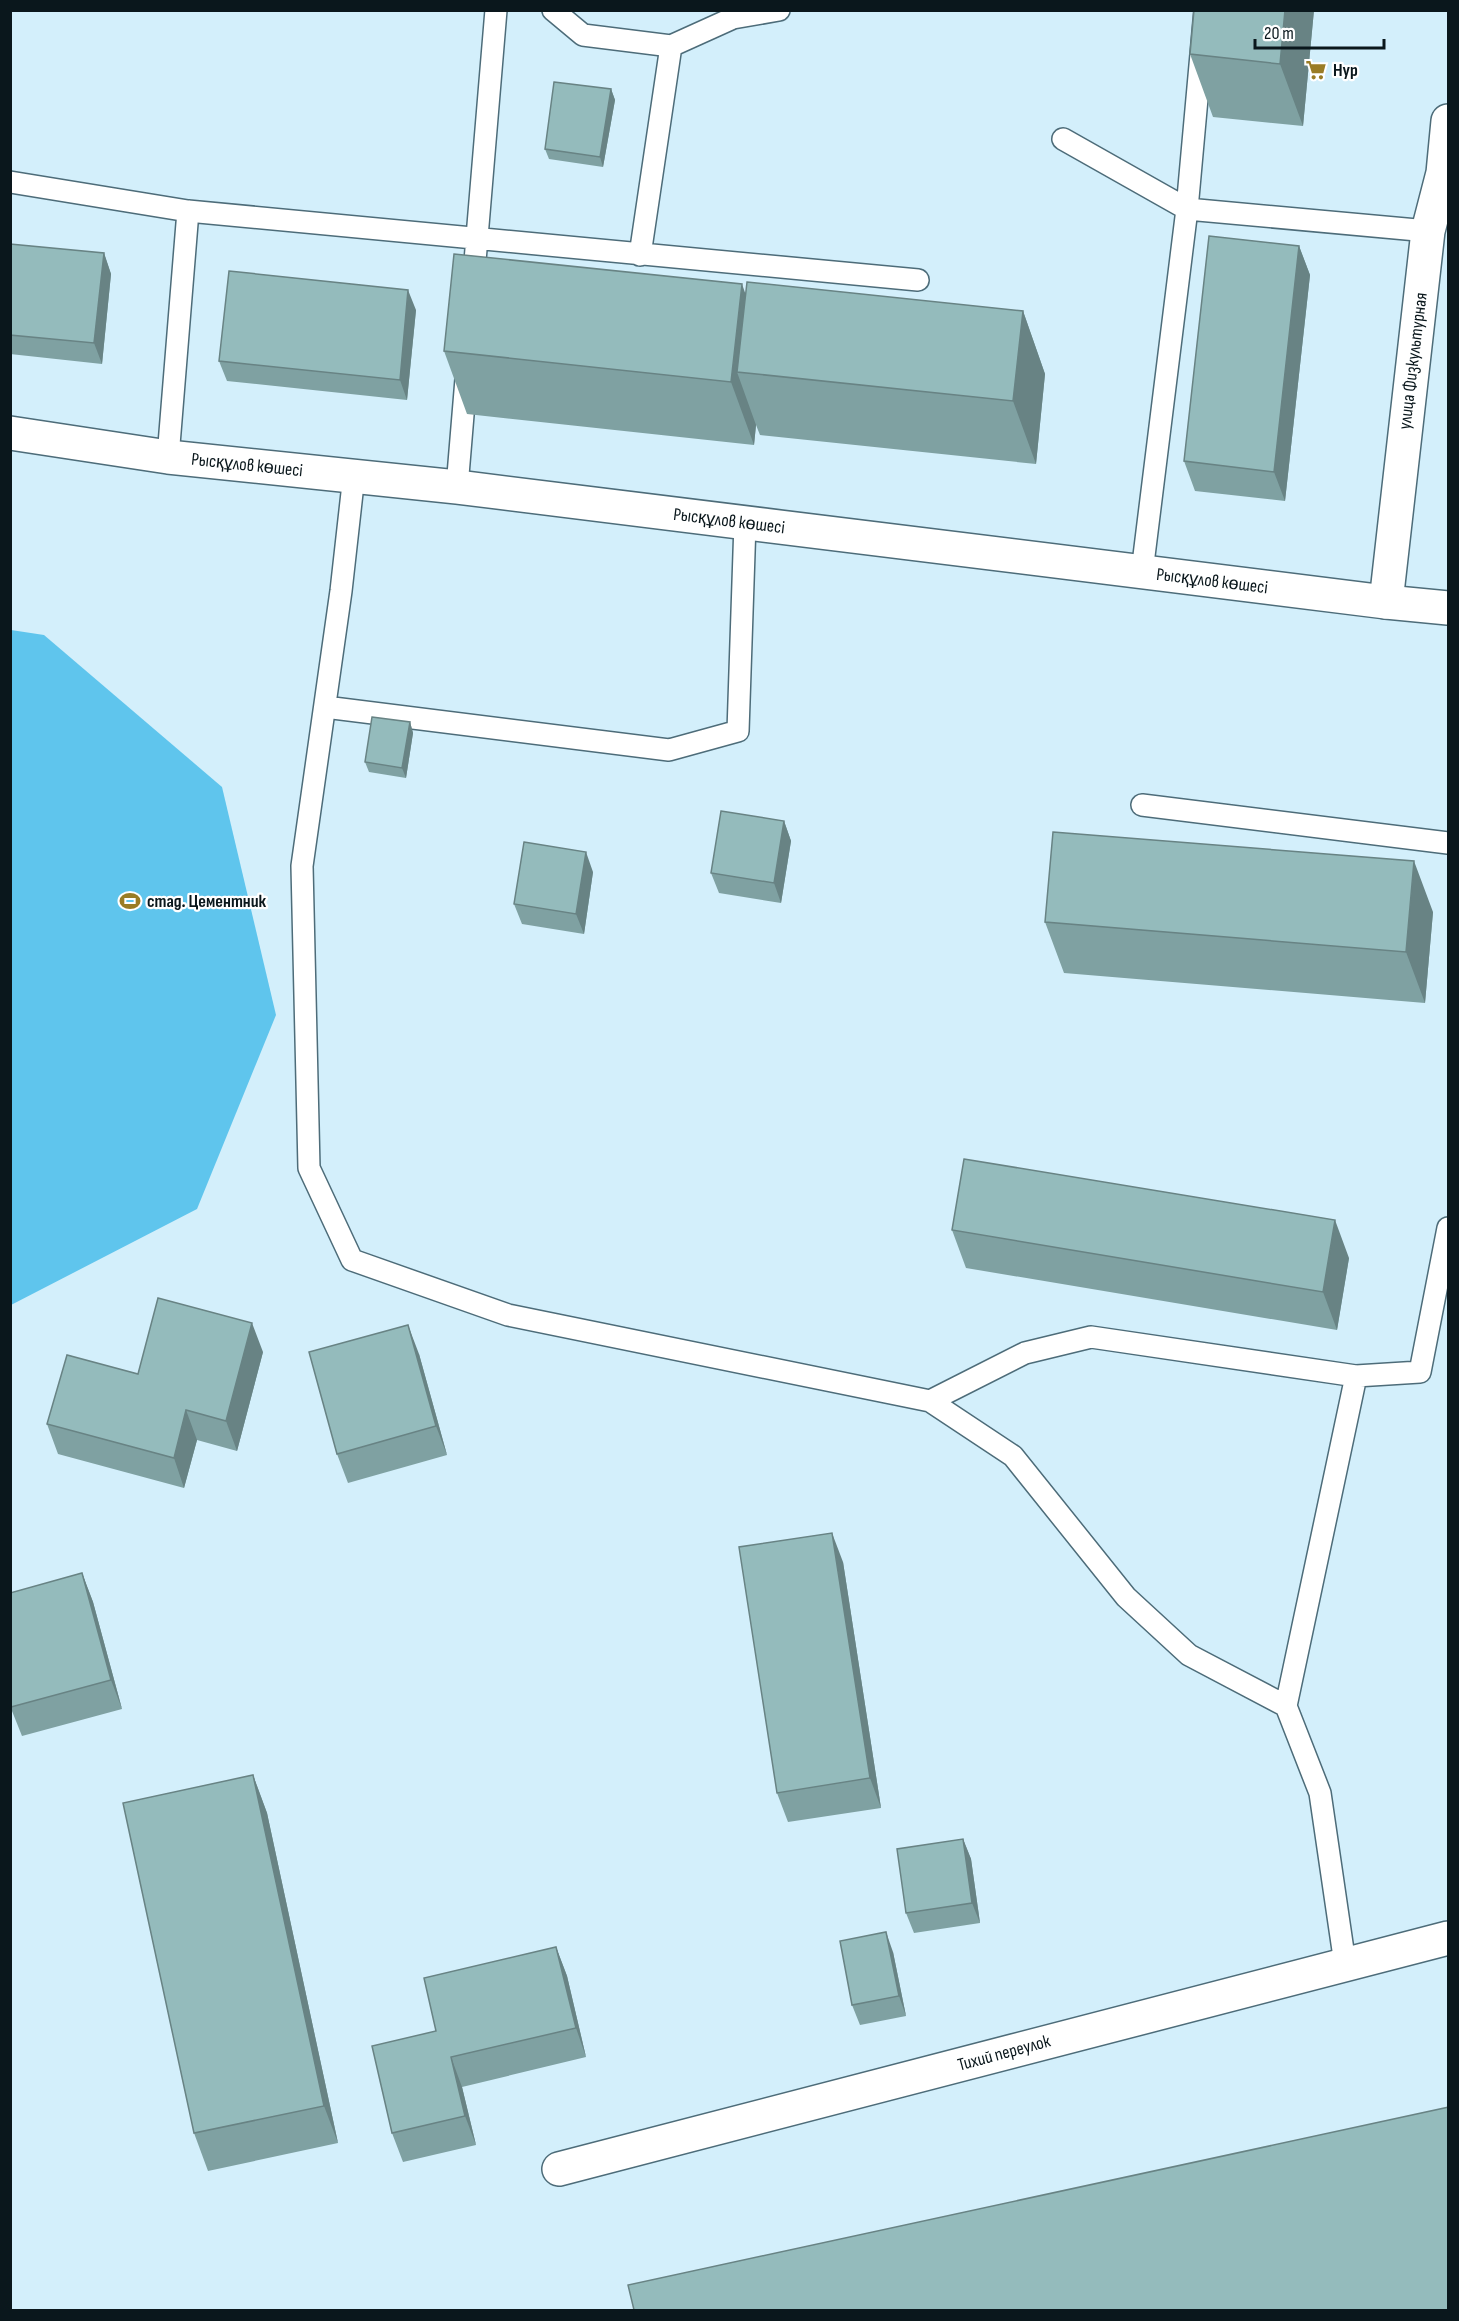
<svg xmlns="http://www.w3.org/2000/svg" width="1459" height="2321" font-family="'Sofia Sans Condensed',sans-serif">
	<rect width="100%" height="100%" fill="#d3effb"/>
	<!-- green -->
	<path fill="#5fc5ed" d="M11,630L44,635L222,787L276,1015L197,1209L11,1305Z"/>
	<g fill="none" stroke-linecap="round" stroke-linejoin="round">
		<!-- lane casing -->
		<g stroke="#4d6c79" stroke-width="24">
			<path id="lane" d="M553,10L583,35L671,46L733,18L779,10
				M1063,139L1187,209L1205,10
				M10,182L188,211L918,280
				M640,255L671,46
				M473,285L496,10
				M168,457L188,211
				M354,475L341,591L302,866L309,1168L352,1260L508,1315L930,1401L1013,1456L1126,1597L1189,1655L1286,1706
				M457,487L466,379
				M1142,572L1187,209L1428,231
				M325,707L669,750L738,731L745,523
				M1142,805L1448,843
				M930,1401L1025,1353L1091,1337L1356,1376
				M1345,1964L1320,1793L1286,1706L1356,1376L1420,1372L1448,1228"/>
		</g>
		<!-- street casing -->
		<g stroke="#4d6c79" stroke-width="36">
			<path id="street" d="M1386,602L1428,231L1443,173L1448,121
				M559,2169L1448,1938"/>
		</g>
		<!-- secondary casing -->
		<g stroke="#4d6c79" stroke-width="36">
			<path id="secondary" d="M10,433L168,457L457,487L1386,602L1448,608"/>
		</g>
		<!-- lane -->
		<use href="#lane" stroke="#fff" stroke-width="21"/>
		<!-- street -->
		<use href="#street" stroke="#fff" stroke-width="33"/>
		<!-- secondary -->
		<use href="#secondary" stroke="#fff" stroke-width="33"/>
	</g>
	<!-- wall -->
	<path fill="#7fa1a2" d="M1314,10L1303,126L1213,117L1190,54Z
		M611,89L615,100L603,167L549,159L545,149Z
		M10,244L104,253L111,274L102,364L10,354Z
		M1299,246L1310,275L1285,501L1195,491L1184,461Z
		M745,294L1023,311L1045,374L1036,464L760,435L756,425L754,445L467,414L444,351Z
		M416,310L407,400L227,381L219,361Z
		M410,722L413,733L406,778L369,772L365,762Z
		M784,821L791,841L781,903L719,893L711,873Z
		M593,872L584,934L522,924L514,904Z
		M1433,912L1425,1003L1064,973L1045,922Z
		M952,1230L1349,1258L1337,1330L966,1268Z
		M263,1352L237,1451L197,1440L184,1488L58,1454L47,1424L138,1374Z
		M419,1354L447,1455L348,1483L337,1454Z
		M843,1562L881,1808L788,1822L777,1793Z
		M82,1573L93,1602L122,1709L22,1736L10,1706Z
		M253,1775L267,1813L338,2143L208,2171L194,2133Z
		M963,1839L971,1859L980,1923L914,1933L906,1913Z
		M556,1947L567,1976L586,2057L462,2087L476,2145L403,2162L392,2133L436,2031Z
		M893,1952L906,2016L860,2025L852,2005Z"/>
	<!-- shaded-wall -->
	<path fill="#688384" d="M1285,10H1314L1303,126L1280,64Z
		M611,89L615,100L603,167L600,157Z
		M1299,246L1310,275L1285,501L1274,472Z
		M104,253L111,274L102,364L94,343Z
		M742,284L764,347L737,372L756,425L754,445L731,382Z
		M408,290L416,310L407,400L400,380Z
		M1023,311L1045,374L1036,464L1013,401Z
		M410,722L413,733L406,778L402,768Z
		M784,821L791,841L781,903L774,883Z
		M586,852L593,872L584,934L576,914Z
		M1414,861L1433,912L1425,1003L1406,952Z
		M1335,1220L1349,1258L1337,1330L1323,1292Z
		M252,1323L263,1352L237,1451L226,1421Z
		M408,1325L419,1354L447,1455L436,1426Z
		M186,1410L197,1440L184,1488L174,1458Z
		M832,1533L843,1562L881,1808L870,1778Z
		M82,1573L93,1602L122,1709L111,1680Z
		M253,1775L267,1813L338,2143L324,2106Z
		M963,1839L971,1859L980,1923L972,1903Z
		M886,1932L893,1952L906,2016L899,1996Z
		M556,1947L567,1976L586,2057L576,2028Z
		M451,2057L462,2087L476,2145L465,2116Z"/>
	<!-- building -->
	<path fill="#94bbbc" stroke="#688384" stroke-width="1.5" d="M1194,10H1285L1280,64L1190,54Z
		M554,82L611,89L600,157L545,149Z
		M1209,236L1299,246L1274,472L1184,461Z
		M10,244L104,253L94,343L10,335Z
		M454,254L742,284L731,382L444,351Z
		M229,271L408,290L400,380L219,361Z
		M747,282L1023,311L1013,401L737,372Z
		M372,717L410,722L402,768L365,762Z
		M721,811L784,821L774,883L711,873Z
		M1053,832L1414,861L1406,952L1045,922Z
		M524,842L586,852L576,914L514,904Z
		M964,1159L1335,1220L1323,1292L952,1230Z
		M158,1298L252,1323L226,1421L186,1410L174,1458L47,1424L67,1355L138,1374Z
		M408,1325L436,1426L337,1454L309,1352Z
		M832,1533L870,1778L777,1793L739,1547Z
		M82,1573L111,1680L11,1707L10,1593Z
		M253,1775L324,2106L194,2133L123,1803Z
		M963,1839L972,1903L906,1913L897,1849Z
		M886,1932L899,1996L852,2005L840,1941Z
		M556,1947L576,2028L451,2057L465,2116L392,2133L372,2046L436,2031L424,1978Z
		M1449,2107V2310H634L628,2285Z"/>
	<!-- icons -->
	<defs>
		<g id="supermarket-bare" transform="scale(1.62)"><path d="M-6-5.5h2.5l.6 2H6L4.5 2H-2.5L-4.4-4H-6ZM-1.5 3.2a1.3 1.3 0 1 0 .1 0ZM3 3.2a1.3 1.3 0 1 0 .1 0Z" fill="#9a7c25" stroke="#fff" stroke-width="2.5" paint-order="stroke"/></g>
		<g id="stadium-bare" transform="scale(1.62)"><path d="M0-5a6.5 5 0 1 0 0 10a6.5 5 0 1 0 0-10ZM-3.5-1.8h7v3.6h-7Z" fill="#9a7c25" stroke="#fff" stroke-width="2.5" paint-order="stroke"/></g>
	</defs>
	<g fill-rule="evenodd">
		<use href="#supermarket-bare" x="1316" y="70"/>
		<use href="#stadium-bare" x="130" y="901"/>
	</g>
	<g text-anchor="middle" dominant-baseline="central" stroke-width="4.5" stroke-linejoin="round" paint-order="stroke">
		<!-- poi labels -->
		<g font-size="18" font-weight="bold" fill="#0a171c" stroke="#fff" text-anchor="start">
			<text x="1333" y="70">Нур</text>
			<text x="147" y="901">стад. Цементник</text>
		</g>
		<!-- street labels -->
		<g font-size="18" fill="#0a171c" stroke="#fff">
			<text transform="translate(1413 361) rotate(-83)">улица Физкультурная</text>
			<text transform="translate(247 465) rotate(6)">Рысқұлов көшесі</text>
			<text transform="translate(729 521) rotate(7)">Рысқұлов көшесі</text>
			<text transform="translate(1212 581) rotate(7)">Рысқұлов көшесі</text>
			<text transform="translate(1004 2053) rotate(-15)">Тихий переулок</text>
		</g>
	</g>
	<!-- border -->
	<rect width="1459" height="2321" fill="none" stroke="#0a171c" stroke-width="24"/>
	<!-- scale -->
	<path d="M1255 39v9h129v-9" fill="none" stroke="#0a171c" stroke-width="3"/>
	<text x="1264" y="39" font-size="18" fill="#0a171c" stroke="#ffffff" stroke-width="4.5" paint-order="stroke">20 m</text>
</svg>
